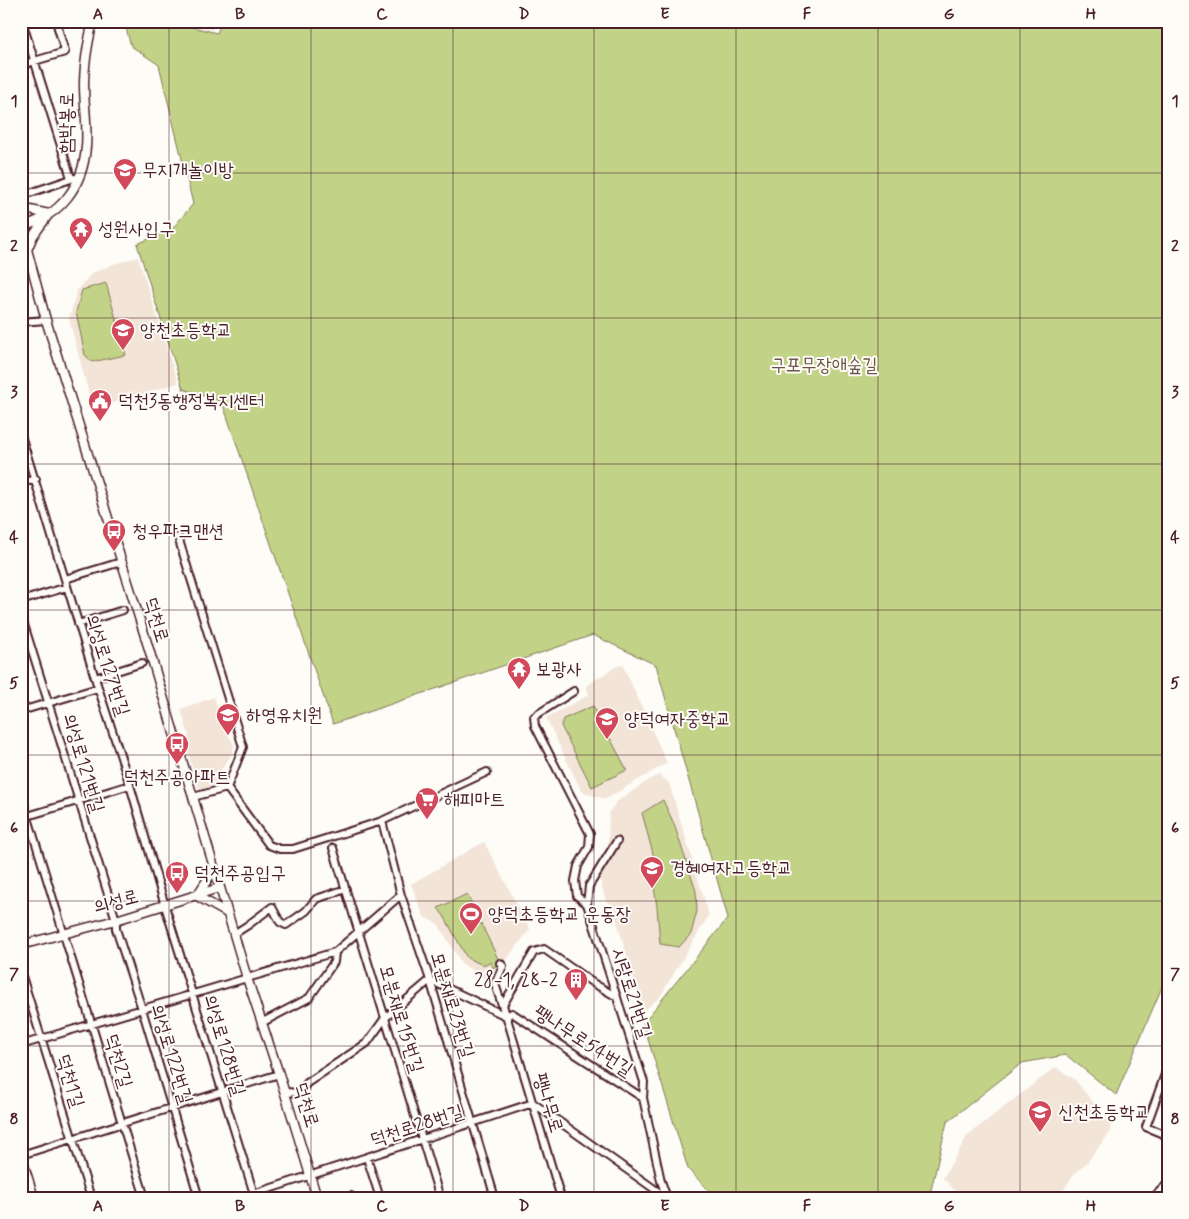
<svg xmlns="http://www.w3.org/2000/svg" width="1189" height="1219" font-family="Mynerve,'Poor Story',sans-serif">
	<rect width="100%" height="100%" fill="#fdfcf7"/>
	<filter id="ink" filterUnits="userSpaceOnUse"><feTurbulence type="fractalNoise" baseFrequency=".02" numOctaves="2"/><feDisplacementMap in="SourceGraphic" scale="10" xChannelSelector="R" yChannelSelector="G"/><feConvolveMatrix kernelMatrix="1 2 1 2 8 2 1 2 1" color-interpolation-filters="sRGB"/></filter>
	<g filter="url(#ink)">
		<!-- built -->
		<path fill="#f3e4d8" d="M168,21H218L212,30Z
			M138,257L178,383L109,404L90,398L69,319L77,290L92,273L114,264Z
			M623,665L667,763L606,799L582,792L546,718L589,695L586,686L615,667Z
			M214,697L224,728L234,744L233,752L221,770L222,784L199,790L184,740L189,736L181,709Z
			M659,775L669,783L709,915L659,998L643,1011L612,904L606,901L599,876L608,844L609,813L616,802L652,778Z
			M484,842L530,929L490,981L462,964L438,924L424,917L411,884Z
			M1056,1067L1075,1080L1110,1123L1111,1131L1088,1161L1073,1175L1059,1198H962L943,1178L968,1135Z"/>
		<!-- green -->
		<path fill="#c2d287" stroke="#867859" d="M124,21H168L217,33L222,21H1168V973L1116,1095L1066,1055L1022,1063L947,1122L931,1190L936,1198H716L688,1169L643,1023L728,918L656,665L593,635L333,724L222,402L183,389L137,244L172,229L193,204L159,65L131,46Z
			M106,283L126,355L92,362L85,355L76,312L82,290Z
			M593,706L627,770L592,787L561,726L563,719Z
			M663,800L674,824L696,891L697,911L691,934L679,947L660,944L657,907L652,873L656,865L642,813Z
			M467,894L500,963L493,968L490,962L483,965L467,958L444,916L438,908Z"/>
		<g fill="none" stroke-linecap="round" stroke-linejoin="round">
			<!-- minor casing -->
			<g stroke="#4a1f2b" stroke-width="10">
				<path id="minor" d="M22,21L71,178
					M21,65L65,52L56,21
					M21,196L74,178
					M21,322L46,320
					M21,435L95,678L130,785L165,906L254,1194
					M21,483L36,479
					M178,537L243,747L227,788
					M65,579L121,562
					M21,601L67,587
					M21,615L116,920V929L142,1009L199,1198
					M78,624L123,610
					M95,678L142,663
					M574,691L538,714L534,717L535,726L590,834L589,847L578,866L575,881L577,896L587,904L644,1082L643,1098L661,1181L667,1198
					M21,711L98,688
					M21,795L145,1198
					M193,797L227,788L269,845L280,849H293L382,821L487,772
					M21,818L130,785
					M382,821L401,895L430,980L495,1198
					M333,848L440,1198
					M587,904L589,886L617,841
					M234,934L248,925L272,907L280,922L286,925L306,911L316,899L346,889
					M500,963L503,966L495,984L503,1008
					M21,973L91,1198
					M506,1016L512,1013L643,1098
					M263,1022L309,998L334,962L335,952
					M21,1045L335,952L401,895
					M1168,1066L1146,1127L1168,1136
					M285,1092L300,1093L307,1083L367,1043L385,1018L430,980L506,1016
					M21,1155L279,1074
					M367,1158L380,1198
					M241,1198L533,1103L667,1198
					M350,1198L351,1196
					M561,1198L503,1005L534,952L544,949L593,983L617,997
					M1153,1198L1168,1183"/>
			</g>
			<!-- major casing -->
			<g stroke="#4a1f2b" stroke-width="11">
				<path id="major" d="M21,208L49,214L33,236L27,250
					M21,227L46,320L148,646L247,978L279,1074L317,1198
					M21,227C60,216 83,187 86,147C88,126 84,106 84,85C84,64 88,42 93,21
					M214,869L197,896L227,913
					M21,945L116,920L219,888
					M21,1156L34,1198
					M21,1189L24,1198"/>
			</g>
			<!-- minor -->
			<use href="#minor" stroke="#fdfcf7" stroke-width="6"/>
			<!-- major -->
			<use href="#major" stroke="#fdfcf7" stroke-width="8"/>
		</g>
	</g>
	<!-- grid -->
	<path fill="none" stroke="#4a1f2b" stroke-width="1" stroke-opacity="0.55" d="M169,21V1198M311,21V1198M453,21V1198M594,21V1198M736,21V1198M878,21V1198M1020,21V1198M21,173H1168M21,318H1168M21,464H1168M21,610H1168M21,755H1168M21,901H1168M21,1046H1168"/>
	<!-- icons -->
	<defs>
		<g id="school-pin" transform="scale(1.25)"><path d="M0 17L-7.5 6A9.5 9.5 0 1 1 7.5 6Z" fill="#d1495b" stroke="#fdfcf7"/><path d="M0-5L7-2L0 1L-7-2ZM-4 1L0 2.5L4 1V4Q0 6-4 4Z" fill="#fff"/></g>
		<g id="temple-pin" transform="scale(1.25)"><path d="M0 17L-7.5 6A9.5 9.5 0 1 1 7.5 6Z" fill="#d1495b" stroke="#fdfcf7"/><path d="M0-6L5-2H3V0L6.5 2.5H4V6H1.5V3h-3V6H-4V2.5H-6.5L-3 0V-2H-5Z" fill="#fff"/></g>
		<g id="civic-pin" transform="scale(1.25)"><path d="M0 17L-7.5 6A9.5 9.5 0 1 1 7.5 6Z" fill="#d1495b" stroke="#fdfcf7"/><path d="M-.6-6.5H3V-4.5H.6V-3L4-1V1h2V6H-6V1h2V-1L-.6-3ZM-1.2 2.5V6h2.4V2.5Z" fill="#fff"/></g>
		<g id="bus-pin" transform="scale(1.25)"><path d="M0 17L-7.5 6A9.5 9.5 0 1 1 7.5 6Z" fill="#d1495b" stroke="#fdfcf7"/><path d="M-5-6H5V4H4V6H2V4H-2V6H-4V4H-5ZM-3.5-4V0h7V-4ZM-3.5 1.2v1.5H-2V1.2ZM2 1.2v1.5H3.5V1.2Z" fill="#fff"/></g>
		<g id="supermarket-pin" transform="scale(1.25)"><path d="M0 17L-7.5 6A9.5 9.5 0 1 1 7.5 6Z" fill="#d1495b" stroke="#fdfcf7"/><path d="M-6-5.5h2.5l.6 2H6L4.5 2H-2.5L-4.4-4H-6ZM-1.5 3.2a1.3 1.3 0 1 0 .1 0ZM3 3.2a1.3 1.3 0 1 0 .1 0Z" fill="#fff"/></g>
		<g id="stadium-pin" transform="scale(1.25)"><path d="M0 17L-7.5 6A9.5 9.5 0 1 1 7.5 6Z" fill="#d1495b" stroke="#fdfcf7"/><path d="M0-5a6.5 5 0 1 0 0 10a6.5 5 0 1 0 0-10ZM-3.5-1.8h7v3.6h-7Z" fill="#fff"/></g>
		<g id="building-pin" transform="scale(1.25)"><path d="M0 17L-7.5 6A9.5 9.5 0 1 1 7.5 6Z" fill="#d1495b" stroke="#fdfcf7"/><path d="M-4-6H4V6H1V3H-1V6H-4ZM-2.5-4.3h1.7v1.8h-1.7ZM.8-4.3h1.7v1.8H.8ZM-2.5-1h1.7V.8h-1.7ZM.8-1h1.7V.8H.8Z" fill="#fff"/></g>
	</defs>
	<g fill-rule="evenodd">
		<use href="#school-pin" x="125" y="170"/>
		<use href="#temple-pin" x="81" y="229"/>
		<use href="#school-pin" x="123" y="330"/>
		<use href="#civic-pin" x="100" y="401"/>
		<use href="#bus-pin" x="114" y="531"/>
		<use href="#temple-pin" x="519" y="669"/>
		<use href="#school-pin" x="228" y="715"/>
		<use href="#school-pin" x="607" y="719"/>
		<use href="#bus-pin" x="177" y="744"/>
		<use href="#supermarket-pin" x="427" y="799"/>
		<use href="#school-pin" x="652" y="868"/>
		<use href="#bus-pin" x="177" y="873"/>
		<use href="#stadium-pin" x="471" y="914"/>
		<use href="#building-pin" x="576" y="980"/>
		<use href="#school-pin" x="1040" y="1112"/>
	</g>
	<g text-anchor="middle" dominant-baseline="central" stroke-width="4" stroke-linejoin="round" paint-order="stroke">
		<!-- street labels -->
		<g font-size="19" fill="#4a1f2b" stroke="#fdfcf7">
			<text transform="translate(67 123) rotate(-89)">함박봉로</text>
			<text transform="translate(156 620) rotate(73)">덕천로</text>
			<text transform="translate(107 665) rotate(72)">의성로127번길</text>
			<text transform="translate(83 763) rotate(73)">의성로121번길</text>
			<text transform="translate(116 902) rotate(-15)">의성로</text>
			<text transform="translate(631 993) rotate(72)">시랑로21번길</text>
			<text transform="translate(452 1005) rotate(73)">모분재로23번길</text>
			<text transform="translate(401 1019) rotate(73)">모분재로15번길</text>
			<text transform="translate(583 1041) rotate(33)">팽나무로54번길</text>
			<text transform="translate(224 1045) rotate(73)">의성로128번길</text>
			<text transform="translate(171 1054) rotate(73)">의성로122번길</text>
			<text transform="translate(118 1061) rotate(73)">덕천2길</text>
			<text transform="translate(70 1081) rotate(73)">덕천1길</text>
			<text transform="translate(548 1103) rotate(73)">팽나무로</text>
			<text transform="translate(306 1105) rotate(73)">덕천로</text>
			<text transform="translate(417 1126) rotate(-18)">덕천로28번길</text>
		</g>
		<!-- poi labels -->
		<g font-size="19" fill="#4a1f2b" stroke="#fdfcf7" text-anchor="start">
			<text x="142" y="170">무지개놀이방</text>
			<text x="98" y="229">성원사입구</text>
			<text x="140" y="330">양천초등학교</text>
			<text x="118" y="401">덕천3동행정복지센터</text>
			<text x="132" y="531">청우파크맨션</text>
			<text x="536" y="669">보광사</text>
			<text x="246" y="715">하영유치원</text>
			<text x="624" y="719">양덕여자중학교</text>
			<text x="177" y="777" text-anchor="middle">덕천주공아파트</text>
			<text x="444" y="799">해피마트</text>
			<text x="670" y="868">경혜여자고등학교</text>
			<text x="194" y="873">덕천주공입구</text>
			<text x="488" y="914">양덕초등학교 운동장</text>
			<text x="558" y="980" text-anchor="end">28-1, 28-2</text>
			<text x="1058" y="1112">신천초등학교</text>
		</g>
		<!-- park labels -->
		<g font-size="19" fill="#6e5547" stroke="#fdfcf7">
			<text x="824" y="365">구포무장애숲길</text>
		</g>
	</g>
	<!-- margin -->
	<rect width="1189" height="1219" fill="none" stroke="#fdfcf7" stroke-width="55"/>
	<rect x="28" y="28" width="1134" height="1164" fill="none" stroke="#4a1f2b" stroke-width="2"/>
	<g font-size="16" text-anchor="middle" font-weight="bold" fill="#4a1f2b">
		<text x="98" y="19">A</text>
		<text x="240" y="19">B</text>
		<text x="382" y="19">C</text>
		<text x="524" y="19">D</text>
		<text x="665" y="19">E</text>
		<text x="807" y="19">F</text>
		<text x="949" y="19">G</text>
		<text x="1091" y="19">H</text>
		<text x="14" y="106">1</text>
		<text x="1175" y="106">1</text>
		<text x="14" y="251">2</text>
		<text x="1175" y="251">2</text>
		<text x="14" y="397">3</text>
		<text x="1175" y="397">3</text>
		<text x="14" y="542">4</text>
		<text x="1175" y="542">4</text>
		<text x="14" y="688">5</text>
		<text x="1175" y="688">5</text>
		<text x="14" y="833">6</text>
		<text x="1175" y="833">6</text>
		<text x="14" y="979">7</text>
		<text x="1175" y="979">7</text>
		<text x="14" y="1124">8</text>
		<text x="1175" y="1124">8</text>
		<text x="98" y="1211">A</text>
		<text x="240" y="1211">B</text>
		<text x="382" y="1211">C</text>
		<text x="524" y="1211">D</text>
		<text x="665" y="1211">E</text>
		<text x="807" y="1211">F</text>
		<text x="949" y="1211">G</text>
		<text x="1091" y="1211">H</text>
	</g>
</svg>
